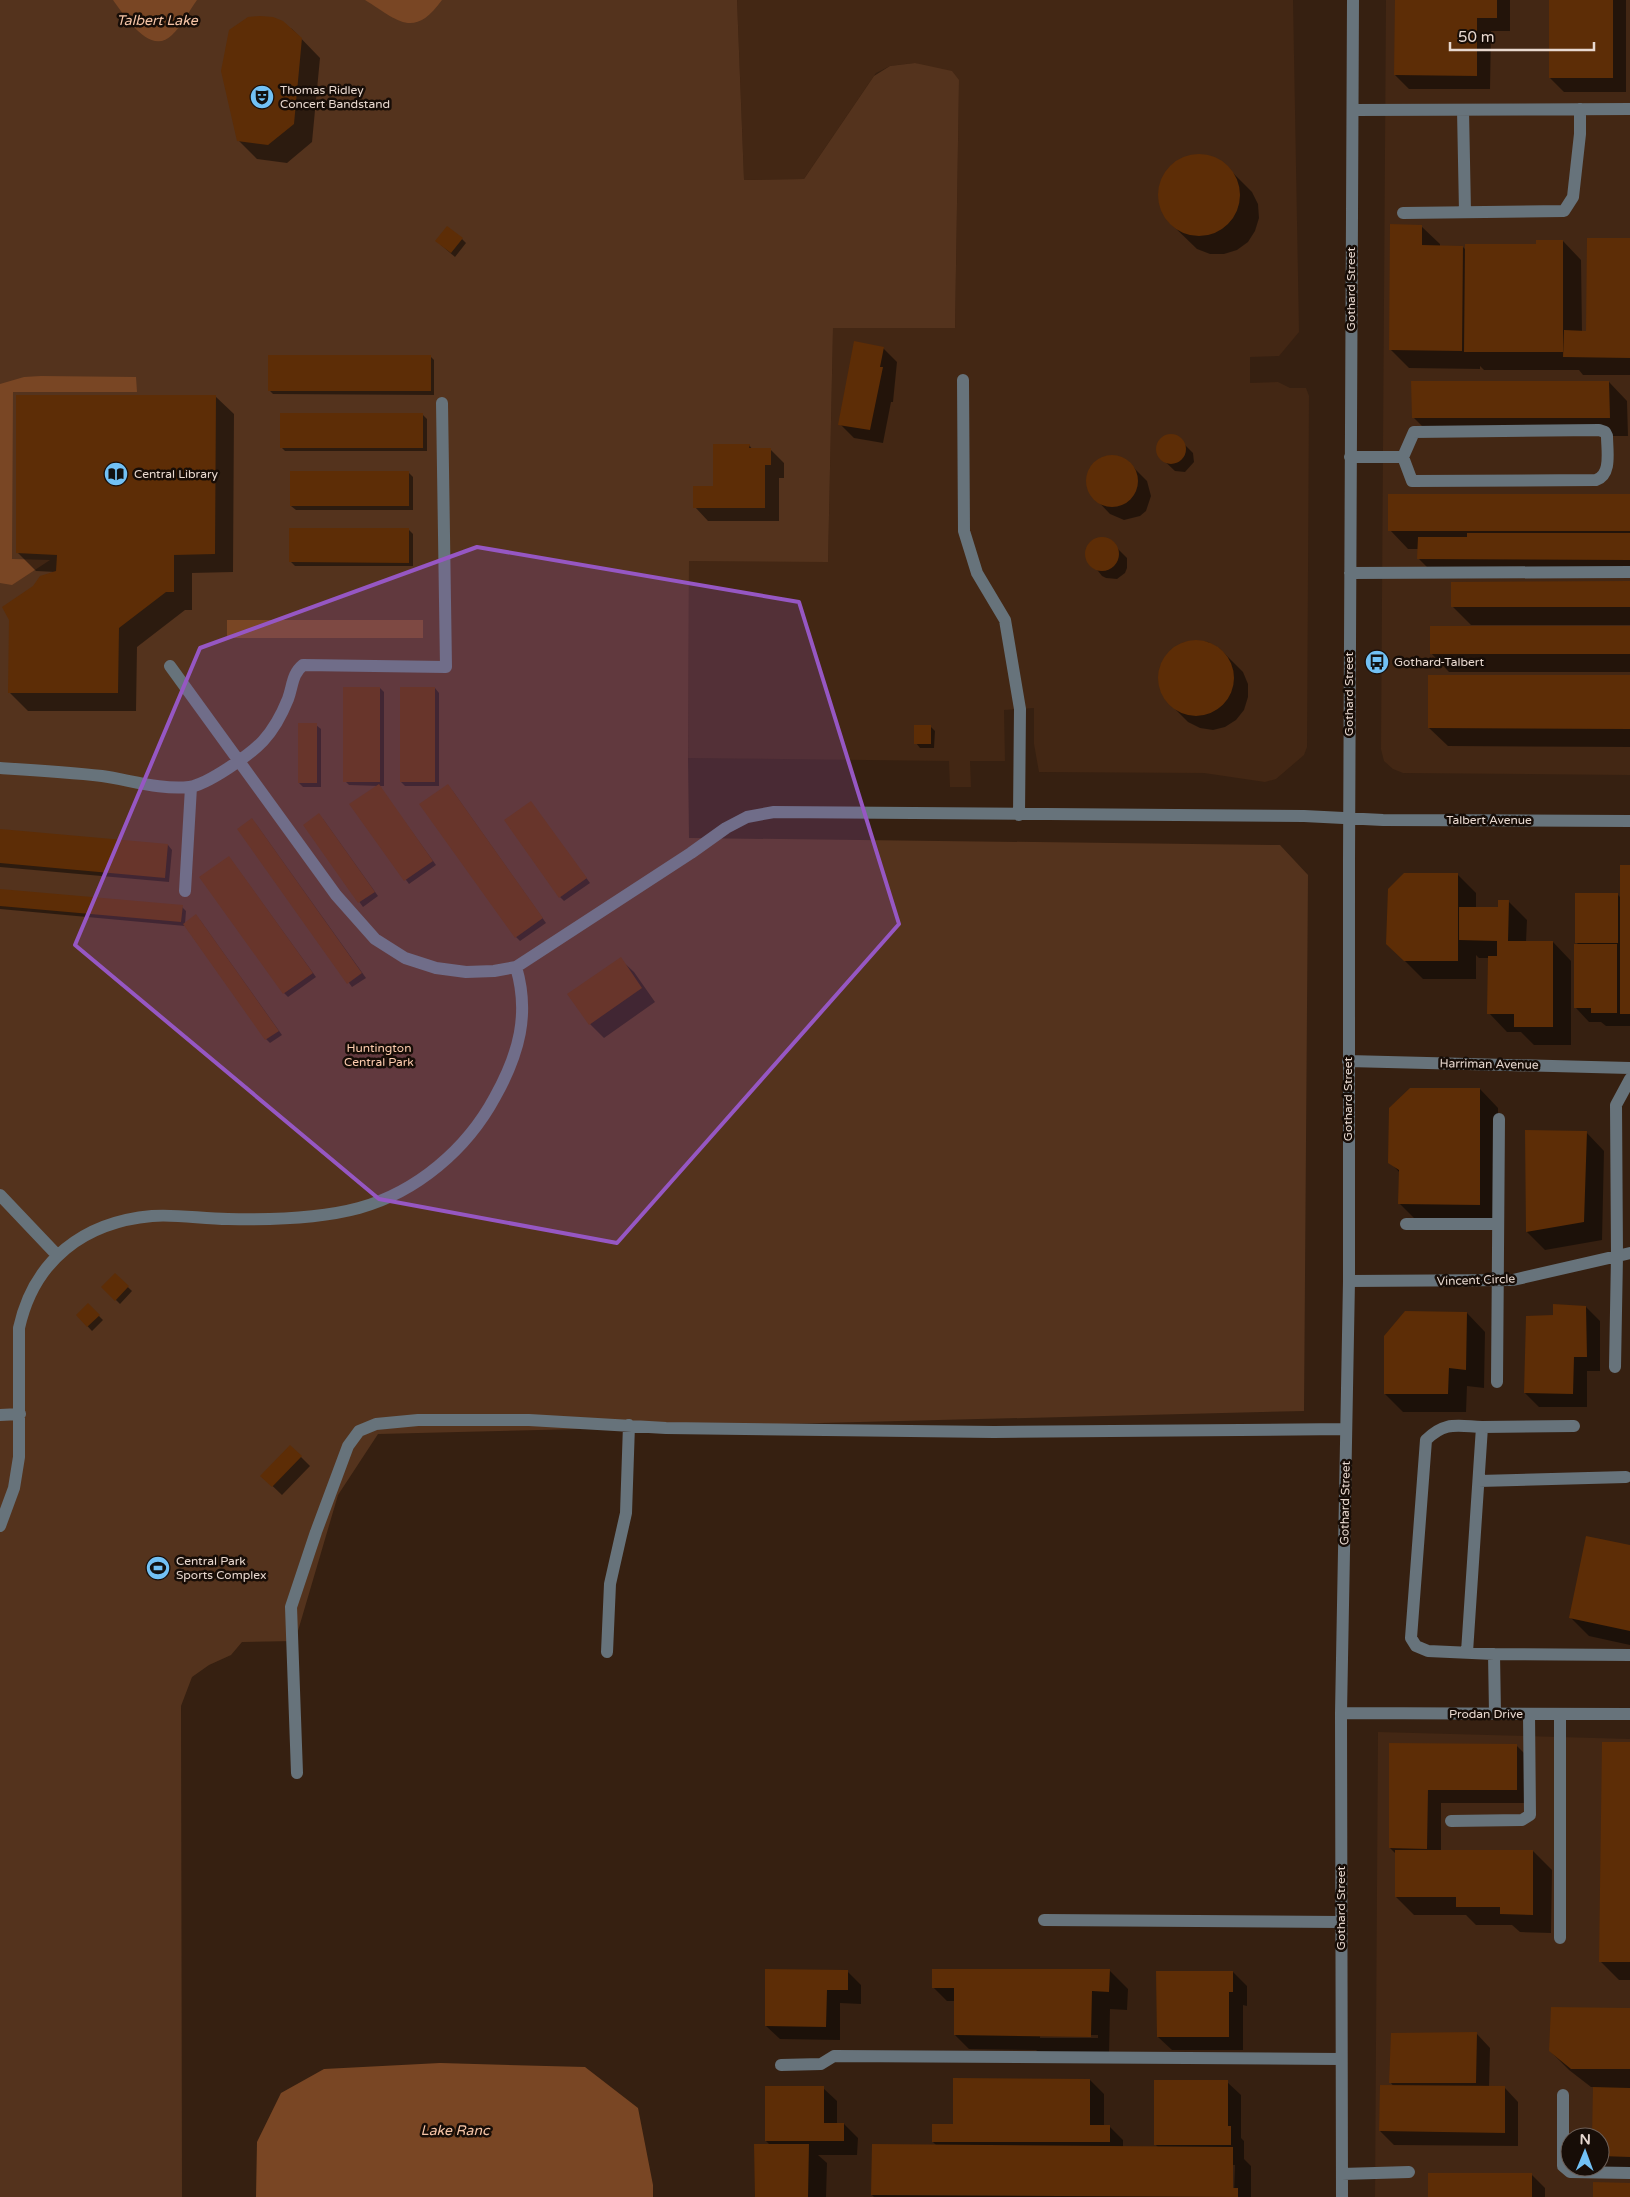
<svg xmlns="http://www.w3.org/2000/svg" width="1630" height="2197" font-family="'Varela Round',sans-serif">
	<rect width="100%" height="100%" fill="#362011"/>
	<!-- built -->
	<path fill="#432714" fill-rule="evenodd" d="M737,0H1293L1299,332L1279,356L1250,357V383L1278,382L1290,388H1306L1309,396L1307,747L1304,755L1276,779L1265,782L1204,773L1039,772L1034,744V708L1004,710L1005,761H970L971,787H950L949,761L688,758L689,561H828L833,328H955L959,80L915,63L890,66L876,73L804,179L744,180Z
		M1386,0H1630V775L1403,773L1393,769L1384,761L1381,749Z
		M1378,1732L1630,1739V2197H1375ZM1570,2137H1600V2167H1570Z"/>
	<!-- green -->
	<path fill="#54331d" d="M0,0H737L744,180L804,179L874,76L890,66L915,63L952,71L959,80L955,328H833L828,562L689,561L688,758L689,838L1280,845L1308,875L1304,1411L378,1434L338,1495L295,1641L242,1642L231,1655L209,1665L192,1677L181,1706L182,2197H0Z"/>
	<!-- water -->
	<path fill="#794624" d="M113,0H197C189,11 182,26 172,35C150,57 124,15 113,0Z
		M365,0H442C413,40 398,20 365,0Z
		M41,376L136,377L137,392H13L12,559L50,560L12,585L0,583V384L24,377Z
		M227,620H423V638H227Z
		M440,2063L585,2067L638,2108L653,2185V2197H256L257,2142L281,2093L324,2069Z"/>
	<!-- shadow -->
	<path fill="#0007" fill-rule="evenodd" d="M1396,0H1510V31H1491L1490,89H1409L1395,75Z
		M1550,0H1626V92H1564L1550,78Z
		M273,19L292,29L320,58L312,142L287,163L257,159L238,140Z
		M1198,155L1211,157L1223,163L1252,192L1258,204L1259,218L1255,231L1248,242L1237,250L1224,254H1210L1197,249L1168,221L1162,210L1159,197L1160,185L1166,173L1174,164L1185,158Z
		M1421,226L1440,244V247H1463L1466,250L1537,245L1563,241L1581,260L1582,332H1587L1630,239V375H1583L1579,370H1484L1480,366V369L1409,368L1391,350Z
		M462,239L466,243L455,257L441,245Z
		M883,348L897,362L893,402H891L883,443L854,438L840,424Z
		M430,356L434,360V395L273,394L269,390Z
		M1609,382L1627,401L1628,436H1432L1413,417Z
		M215,396L234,414L233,572L192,573V610H185L137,647L136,711H28L10,693L56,572L36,571L17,552Z
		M422,414L427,419V451H285L281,447Z
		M1168,435L1177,437L1193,453L1194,462L1185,472L1175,471L1159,456V443Z
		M749,445L753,450L770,449L784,463V478H779V521H708L695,507L714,487Z
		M1111,456L1127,461L1147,481L1151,496L1146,511L1140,516L1124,520L1110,514L1090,493L1087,485L1090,468L1103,457Z
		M409,473L413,477V510H296L291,506Z
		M1630,496V574L1432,572L1419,559V549H1408L1390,530Z
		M409,530L413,534V566H295L291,562Z
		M1100,539L1110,541L1127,558V568L1125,573L1117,579L1106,578L1102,576L1087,557L1089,547Z
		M1630,583V625H1471L1452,606Z
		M1630,627V672H1449L1431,653Z
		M1195,641L1208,642L1219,648L1243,672L1248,684V697L1244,710L1236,720L1225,727L1213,730L1200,728L1188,722L1166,700L1161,690L1159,678L1160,667L1165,657L1182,643Z
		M1630,676V747L1448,746L1429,728Z
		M380,688L384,692V786H379L436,865L409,884L351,805L378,786L349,785L345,781Z
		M435,688L439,693V786H405L401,782Z
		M316,725L321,729V787H303L299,783Z
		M930,726L935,731L934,748H920L916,743Z
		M452,790L546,923L520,941L516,937Z
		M531,803L590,883L564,901L560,897Z
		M323,819L378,896L363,907L304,825Z
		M256,824L366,978L352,987L239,830Z
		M0,830L168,845L172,850L169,882L0,867Z
		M229,857L316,977L288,997L284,993Z
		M1630,866V1026H1606L1601,1022H1589L1576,1008L1579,945L1576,942L1617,894L1621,898Z
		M1457,874L1476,893V908H1499L1508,901L1527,920L1526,942H1553L1571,961V1045H1534L1521,1032H1507L1489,1013V958H1479L1476,955V979H1423L1387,943Z
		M0,890L182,907L186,911L185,924L200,920L282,1035L270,1043L266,1039L185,926L0,909Z
		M620,959L634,972L655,1002L604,1038L590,1024Z
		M1480,1089L1498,1108V1223L1418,1222L1400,1204V1173L1390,1162Z
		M1586,1132L1604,1151L1602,1240L1545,1250L1527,1232Z
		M115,1275L132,1291L120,1304L103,1287Z
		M88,1305L103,1320L92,1331L77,1315Z
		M1586,1307L1600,1321V1371H1587V1407H1539L1525,1393L1554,1316Z
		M1467,1313L1485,1332L1484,1388L1467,1386L1466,1412H1403L1385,1394Z
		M290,1446L310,1466L282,1495L262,1476Z
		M1630,1546V1645L1589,1636L1571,1618Z
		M1630,1743V1980H1619L1600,1961Z
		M1391,1744L1516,1745L1530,1759V1803H1441V1851H1533L1552,1870L1551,1933L1520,1932L1512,1925H1476L1466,1915H1414L1396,1897V1854L1390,1848Z
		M1109,1970L1128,1989L1127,2010L1110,2009L1109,2055L1041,2054L1036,2050L969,2049L955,2035V2001H947L933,1987ZM1040,2035H1098V2038H1040Z
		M847,1971L861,1985V2004L840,2003V2040L780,2039L766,2026Z
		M1233,1972L1247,1986V2006L1243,2005V2050H1172L1158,2037Z
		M1630,2010V2174L1611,2173L1600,2162V2137H1593L1594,2087H1591L1569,2070L1550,2051Z
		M1477,2034L1490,2048L1489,2088H1505L1518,2102V2146L1394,2145L1380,2131L1394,2087L1391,2083Z
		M1090,2080L1104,2094V2127H1110L1123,2140V2147H1158L1155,2144L1227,2082L1241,2095V2138L1244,2141V2159L1251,2166V2197H874L872,2195L937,2146L933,2142L954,2126ZM1232,2165H1235L1234,2194H1232Z
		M823,2088L837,2101V2124H844L858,2138L857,2155H818L827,2163L826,2197H756L770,2145L766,2141Z
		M1531,2174L1545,2188V2197H1429Z"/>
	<!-- building -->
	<path fill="#5d2d06" d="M1395,0H1497V18H1477V76L1394,75Z
		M1549,0H1613V78H1549Z
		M260,16L273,17L283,21L302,38L294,124L268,145L237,141L221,71L229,30L248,17Z
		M1158 195a41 41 0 1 1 82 0a41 41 0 1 1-82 0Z
		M1390,224L1422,225V245L1463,246L1462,351L1389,350Z
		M447,226L463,238L451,253L435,241Z
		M1587,238H1630V358L1563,357L1564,330L1586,331Z
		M1536,240H1563V352H1464L1465,244H1536Z
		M854,341L884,347L880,367H883L870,430L838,425Z
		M268,355H431V391H268Z
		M1411,381H1609L1610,418H1412Z
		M16,395H216L215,554L174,555V592H166L119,628L118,693H8L9,620L2,607L33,586L40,576L56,571L57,555L16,553Z
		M280,413H423V448H280Z
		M1156 449a15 15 0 1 1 30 0a15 15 0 1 1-30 0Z
		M713,444H750L749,448H771V465H765V508H693V486H713Z
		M1086 481a26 26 0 1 1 52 0a26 26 0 1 1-52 0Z
		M290,471H409V506H290Z
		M1388,494H1630V531H1388Z
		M289,528H409V563L289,562Z
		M1467,533H1630V560L1417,559L1418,537H1467Z
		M1085 554a17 17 0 1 1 34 0a17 17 0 1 1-34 0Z
		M1630,581V607H1451V582Z
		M1430,626H1630V654H1430Z
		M1158 678a38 38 0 1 1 76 0a38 38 0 1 1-76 0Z
		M1428,675H1630V729L1428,728Z
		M343,687H380V782H343Z
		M400,687H435V782H400Z
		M298,723H317V783H298Z
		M914,725H931V744H914Z
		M379,784L433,861L404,881L349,804Z
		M448,784L543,918L515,938L419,804Z
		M531,801L587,878L559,898L504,820Z
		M319,813L375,892L358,903L303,825Z
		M252,818L362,973L347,984L237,829Z
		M0,829L168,844L165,878L0,863Z
		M229,856L313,973L283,994L199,877Z
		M1620,865H1630V1014H1620Z
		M1404,873H1458V961H1404L1386,944L1388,889Z
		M0,889L183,905L181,922L0,906Z
		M1575,893H1618V943H1575Z
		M1498,900H1509L1508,941H1553V1027H1514V1014H1487L1488,956H1497V941L1459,940V907H1498Z
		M196,914L279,1031L265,1040L183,924Z
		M1574,944H1617V1013H1591V1008H1574Z
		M621,957L642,988L589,1025L567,994Z
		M1410,1088H1480V1205L1398,1204L1399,1170L1388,1163L1389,1108Z
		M1525,1130L1587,1131L1584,1222L1526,1232Z
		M115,1273L129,1286L115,1301L101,1287Z
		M88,1303L100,1315L87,1327L76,1315Z
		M1553,1304L1586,1306L1587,1357H1574L1573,1394L1524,1393L1526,1316L1553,1315Z
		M1405,1311L1467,1312L1466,1370L1449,1368L1448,1394H1384V1336Z
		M290,1445L302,1456L272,1487L260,1476Z
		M1586,1536L1630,1545V1631L1569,1618Z
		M1602,1742H1630V1962H1599Z
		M1389,1743L1517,1744V1790H1428L1427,1849L1389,1848Z
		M1395,1850H1533V1915L1500,1914V1907H1456V1897H1395Z
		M765,1969L848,1970V1990H827L826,2027L765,2026Z
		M932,1969H1110L1109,1992L1092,1991L1091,2037L954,2035V1988H932Z
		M1156,1971H1233V1992H1229V2037H1157Z
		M1551,2007L1630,2008V2069H1571L1549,2051Z
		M1477,2032L1476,2083H1389L1391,2033Z
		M953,2078L1090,2079V2125H1110V2142H932V2124H953Z
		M1154,2080H1228V2126H1231V2145H1154Z
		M1380,2085L1505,2086V2133L1379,2131Z
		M765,2086H824V2123H844V2141H765Z
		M1593,2087L1630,2088V2157L1600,2156V2137H1592Z
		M754,2144H809L808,2197H755Z
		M872,2144L1233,2147V2188H1238V2197L871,2195Z
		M1428,2173H1532V2197H1428Z
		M1593,2182L1630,2183V2197H1593Z"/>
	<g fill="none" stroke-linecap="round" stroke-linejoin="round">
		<!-- minor -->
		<path stroke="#67737b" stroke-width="12" d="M1353,110L1630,109
			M1463,110L1465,212
			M1403,213L1564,211L1573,197L1580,134V109
			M963,380L964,531L977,573L1005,620L1020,709L1019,815
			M1350,457H1403L1414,432L1599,430L1605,432L1607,436C1607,451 1612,475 1596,480L1412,481L1403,457
			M1350,573L1630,572
			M170,666L336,895L375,939L405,958L436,968L466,972L494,971L516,967L691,853L726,828L747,817L774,812L1304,816L1383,820L1630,821
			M0,768C34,770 69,772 102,776C130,780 161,790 189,787C207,785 251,754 263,741C274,729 282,714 288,699C293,685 292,674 303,665L446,667L442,403
			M185,891L191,787
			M1348,1061L1630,1068
			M0,1195L57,1255
			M1406,1224H1498
			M1349,1281L1513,1280L1630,1253
			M1615,1367L1617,1256L1616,1105L1630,1079
			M1497,1382L1499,1119
			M0,1415L20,1414
			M1482,1427L1574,1426
			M1479,1481L1626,1477
			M0,1526L14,1488L19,1457V1328C34,1260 84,1222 152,1216C177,1214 203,1219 228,1219C270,1220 318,1219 359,1208C417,1192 467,1149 495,1097C519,1054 530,1014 516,967
			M607,1652L610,1584L626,1513L629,1425
			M1467,1652L1482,1427C1457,1426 1445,1421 1426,1440L1411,1638L1416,1646L1428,1651L1494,1654L1495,1713
			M1494,1654L1630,1655
			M1341,1713L1630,1714
			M297,1773L291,1607L316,1532L348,1446L359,1431L376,1424L418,1420H529L666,1428L994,1432L1346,1429
			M1451,1821L1522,1820L1530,1815L1529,1714
			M1044,1920L1341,1922
			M1560,1938V1714
			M781,2065L821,2064L834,2056L1341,2059
			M1563,2095V2166L1570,2172L1630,2173
			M1342,2174L1409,2172
			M1342,2197L1341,1713L1349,1281V860L1353,0"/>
	</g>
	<!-- marked area -->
	<path fill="#9657c3" fill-opacity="0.2" stroke="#9657c3" stroke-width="4" stroke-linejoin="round" d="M477,547L799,602L899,924L617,1243L379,1199L75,945L200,648Z"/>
	<!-- icons -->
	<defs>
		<g id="theatre-disc" transform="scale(1.25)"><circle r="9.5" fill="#72c1f5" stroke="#170d07"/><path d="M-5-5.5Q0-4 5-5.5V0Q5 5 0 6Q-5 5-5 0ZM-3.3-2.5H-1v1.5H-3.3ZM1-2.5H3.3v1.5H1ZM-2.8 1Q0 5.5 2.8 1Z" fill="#111"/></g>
		<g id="library-disc" transform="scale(1.25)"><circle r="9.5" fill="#72c1f5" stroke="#170d07"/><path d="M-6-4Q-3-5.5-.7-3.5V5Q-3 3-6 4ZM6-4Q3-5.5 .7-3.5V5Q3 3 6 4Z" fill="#111"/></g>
		<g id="bus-disc" transform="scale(1.25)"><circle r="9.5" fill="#72c1f5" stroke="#170d07"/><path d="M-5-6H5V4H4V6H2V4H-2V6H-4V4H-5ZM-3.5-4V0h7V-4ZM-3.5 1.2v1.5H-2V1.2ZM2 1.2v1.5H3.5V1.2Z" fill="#111"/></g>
		<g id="stadium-disc" transform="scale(1.25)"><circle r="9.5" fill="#72c1f5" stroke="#170d07"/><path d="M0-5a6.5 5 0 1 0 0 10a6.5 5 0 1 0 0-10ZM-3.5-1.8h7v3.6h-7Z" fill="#111"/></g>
	</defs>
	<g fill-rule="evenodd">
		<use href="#theatre-disc" x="262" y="97"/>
		<use href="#library-disc" x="116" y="474"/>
		<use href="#bus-disc" x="1377" y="662"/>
		<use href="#stadium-disc" x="158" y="1568"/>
	</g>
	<g text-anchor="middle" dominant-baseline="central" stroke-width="5" stroke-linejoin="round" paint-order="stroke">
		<!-- poi labels -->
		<g font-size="12" fill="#e8d8cf" stroke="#170d07" text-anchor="start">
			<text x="280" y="90">Thomas Ridley<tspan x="280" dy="14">Concert Bandstand</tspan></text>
			<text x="134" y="474">Central Library</text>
			<text x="1394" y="662">Gothard-Talbert</text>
			<text x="176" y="1561">Central Park<tspan x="176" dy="14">Sports Complex</tspan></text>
		</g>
		<!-- street labels -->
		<g font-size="12" fill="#e8d8cf" stroke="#170d07">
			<text transform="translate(1351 289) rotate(-90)">Gothard Street</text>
			<text transform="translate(1349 694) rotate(-90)">Gothard Street</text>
			<text x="1489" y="820">Talbert Avenue</text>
			<text transform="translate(1489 1064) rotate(1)">Harriman Avenue</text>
			<text transform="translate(1348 1099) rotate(-90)">Gothard Street</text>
			<text transform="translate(1476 1280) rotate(-2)">Vincent Circle</text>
			<text transform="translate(1345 1503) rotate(-89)">Gothard Street</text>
			<text x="1486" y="1714">Prodan Drive</text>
			<text transform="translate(1341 1908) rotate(-90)">Gothard Street</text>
		</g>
		<!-- park labels -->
		<g font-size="12" fill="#fdccae" stroke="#170d07">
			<text x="379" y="1048">Huntington<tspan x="379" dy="14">Central Park</tspan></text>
		</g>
		<!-- water labels -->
		<g font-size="14" font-style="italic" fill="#f5c4a6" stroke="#170d07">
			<text x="157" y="20">Talbert Lake</text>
			<text x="455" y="2130">Lake Ranc</text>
		</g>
	</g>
	<!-- north arrow -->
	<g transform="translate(1585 2152) rotate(1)"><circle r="24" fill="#170d07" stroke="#6b5e57"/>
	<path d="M0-4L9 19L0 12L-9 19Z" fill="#72c1f5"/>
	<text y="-8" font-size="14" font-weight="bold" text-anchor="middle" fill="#e8d8cf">N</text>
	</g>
	<!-- scale -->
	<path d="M1450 42v8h144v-8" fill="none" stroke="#e8d8cf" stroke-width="2.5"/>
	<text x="1458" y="42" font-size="15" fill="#e8d8cf" stroke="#170d07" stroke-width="4" paint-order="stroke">50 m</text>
</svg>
